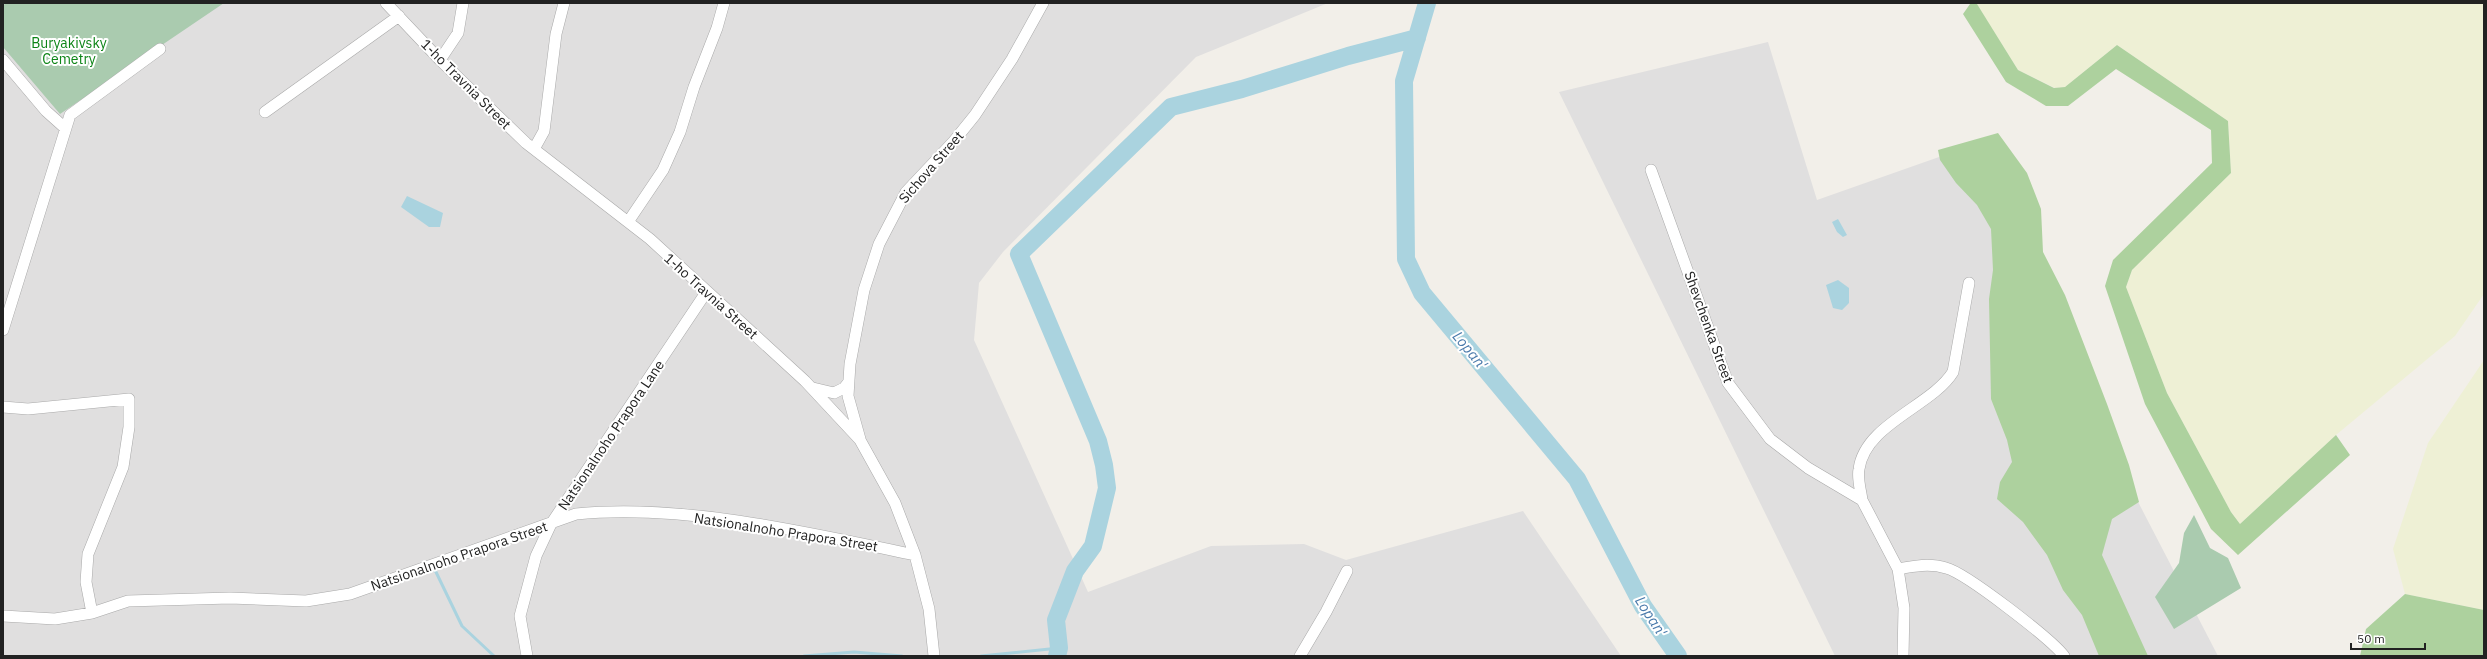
<svg xmlns="http://www.w3.org/2000/svg" width="2487" height="659" font-family="'IBM Plex Sans',sans-serif">
	<rect width="100%" height="100%" fill="#f2efe9"/>
	<!-- residential -->
	<path fill="#e0dfdf" d="M3,3H1328L1196,57L1003,252L979,283L974,340L1088,592L1211,546L1304,544L1346,560L1523,511L1621,656H3Z
		M1768,42L1817,200L1956,151L2218,656H1835L1559,92Z"/>
	<!-- farmland -->
	<path fill="#eef0d5" d="M1976,3H2484V294L2455,336L2336,435L2240,524L2231,512L2167,393L2126,287L2132,270L2231,173L2228,121L2117,45L2065,87L2055,88L2018,70Z
		M2484,360V610L2405,594L2393,549L2428,443Z"/>
	<!-- forest -->
	<path fill="#add19e" d="M1970,4H1977L2018,70L2054,88L2065,87L2117,45L2228,121L2231,173L2132,270L2126,287L2167,393L2231,512L2240,524L2336,435L2350,455L2238,555L2211,529L2145,404L2105,286L2113,260L2212,163L2211,130L2116,69L2068,106H2046L2006,82L1963,14Z
		M1998,133L2027,173L2041,209L2043,252L2065,295L2107,404L2129,465L2139,502L2112,519L2102,555L2148,656H2099L2082,615L2063,590L2047,555L2023,522L1997,499L2000,482L2012,462L2007,440L1991,399L1989,299L1993,270L1991,229L1977,205L1956,183L1940,160L1938,150Z
		M2405,594L2484,610V656H2360L2366,629Z"/>
	<!-- cemetery -->
	<path fill="#aacbaf" d="M5,3H224L60,114L3,47V7Z
		M2194,515L2210,548L2228,558L2241,588L2174,629L2155,597L2179,563L2184,533Z"/>
	<!-- water -->
	<path fill="#aad3df" d="M407,196L443,213L440,227H429L401,207Z
		M1838,219L1847,235L1843,237L1837,232L1832,222Z
		M1838,280L1849,288V303L1842,310L1833,308L1826,285Z"/>
	<g fill="none" stroke-linecap="round" stroke-linejoin="round">
		<!-- stream -->
		<path stroke="#aad3df" stroke-width="3" d="M433,570H435L462,626L494,656
			M804,656L854,652L902,656
			M981,656L1059,648"/>
		<!-- river -->
		<path stroke="#aad3df" stroke-width="18" d="M1427,3L1404,81L1406,259L1422,293L1577,479L1643,606L1678,656
			M1057,656L1059,648L1056,620L1075,571L1093,546L1107,488L1104,465L1098,441L1019,254L1171,107L1242,89L1348,56L1417,38"/>
		<!-- minor casing -->
		<g stroke="#a9a9a9" stroke-width="12">
			<path id="minor" d="M386,3L440,60L526,143L650,239L805,381L860,440L895,503L915,555L929,609L934,656
				M3,60L46,111L65,128
				M440,60L458,33L463,3
				M265,112L399,16
				M534,149L544,131L556,34L564,3
				M1651,170L1728,383L1770,439L1808,468L1862,500L1898,569L1904,608L1903,656
				M628,222L663,170L680,132L694,87L717,28L724,3
				M3,330L70,115L160,49
				M813,388L834,393L844,388L848,383
				M3,407L28,409L129,399V427L123,467L88,554L86,582L92,613
				M860,439L848,396L850,364L864,290L879,244L906,192L954,141L975,115L1012,59L1043,3
				M1862,500C1861,491 1857,479 1859,469C1865,424 1932,406 1953,372L1969,283
				M1898,569C1914,566 1930,563 1946,568C1966,573 2051,639 2064,656
				M3,616L55,619L92,613L128,601L230,598L306,601L350,594L576,514C682,503 810,533 915,555
				M527,656L520,616L536,556L551,524L707,291
				M1300,656L1326,612L1347,571"/>
		</g>
		<!-- minor -->
		<use href="#minor" stroke="#fff" stroke-width="11"/>
	</g>
	<g text-anchor="middle" dominant-baseline="central" stroke-width="4" stroke-linejoin="round" paint-order="stroke">
		<!-- park labels -->
		<g font-size="14" fill="#0c8416" stroke="#fff">
			<text x="69" y="43">Buryakivsky<tspan x="69" dy="16">Cemetry</tspan></text>
		</g>
		<!-- street labels -->
		<g font-size="14" fill="#222" stroke="#fff">
			<text transform="translate(466 84) rotate(45)">1-ho Travnia Street</text>
			<text transform="translate(931 167) rotate(-49)">Sichova Street</text>
			<text transform="translate(711 296) rotate(42)">1-ho Travnia Street</text>
			<text transform="translate(1709 327) rotate(70)">Shevchenka Street</text>
			<text transform="translate(611 435) rotate(-56)">Natsionalnoho Prapora Lane</text>
			<text transform="translate(786 532) rotate(9)">Natsionalnoho Prapora Street</text>
			<text transform="translate(459 556) rotate(-19)">Natsionalnoho Prapora Street</text>
		</g>
		<!-- water labels -->
		<g font-size="15" font-style="italic" fill="#4a7aab" stroke="#fff">
			<text transform="translate(1470 350) rotate(50)">Lopan'</text>
			<text transform="translate(1651 616) rotate(57)">Lopan'</text>
		</g>
	</g>
	<!-- border -->
	<rect width="2487" height="659" fill="none" stroke="#222222" stroke-width="8"/>
	<!-- scale -->
	<path d="M2351 643v6h74v-6" fill="none" stroke="#222222" stroke-width="2"/>
	<text x="2357" y="643" font-size="12" fill="#222222" stroke="#ffffff" stroke-width="3" paint-order="stroke">50 m</text>
</svg>
